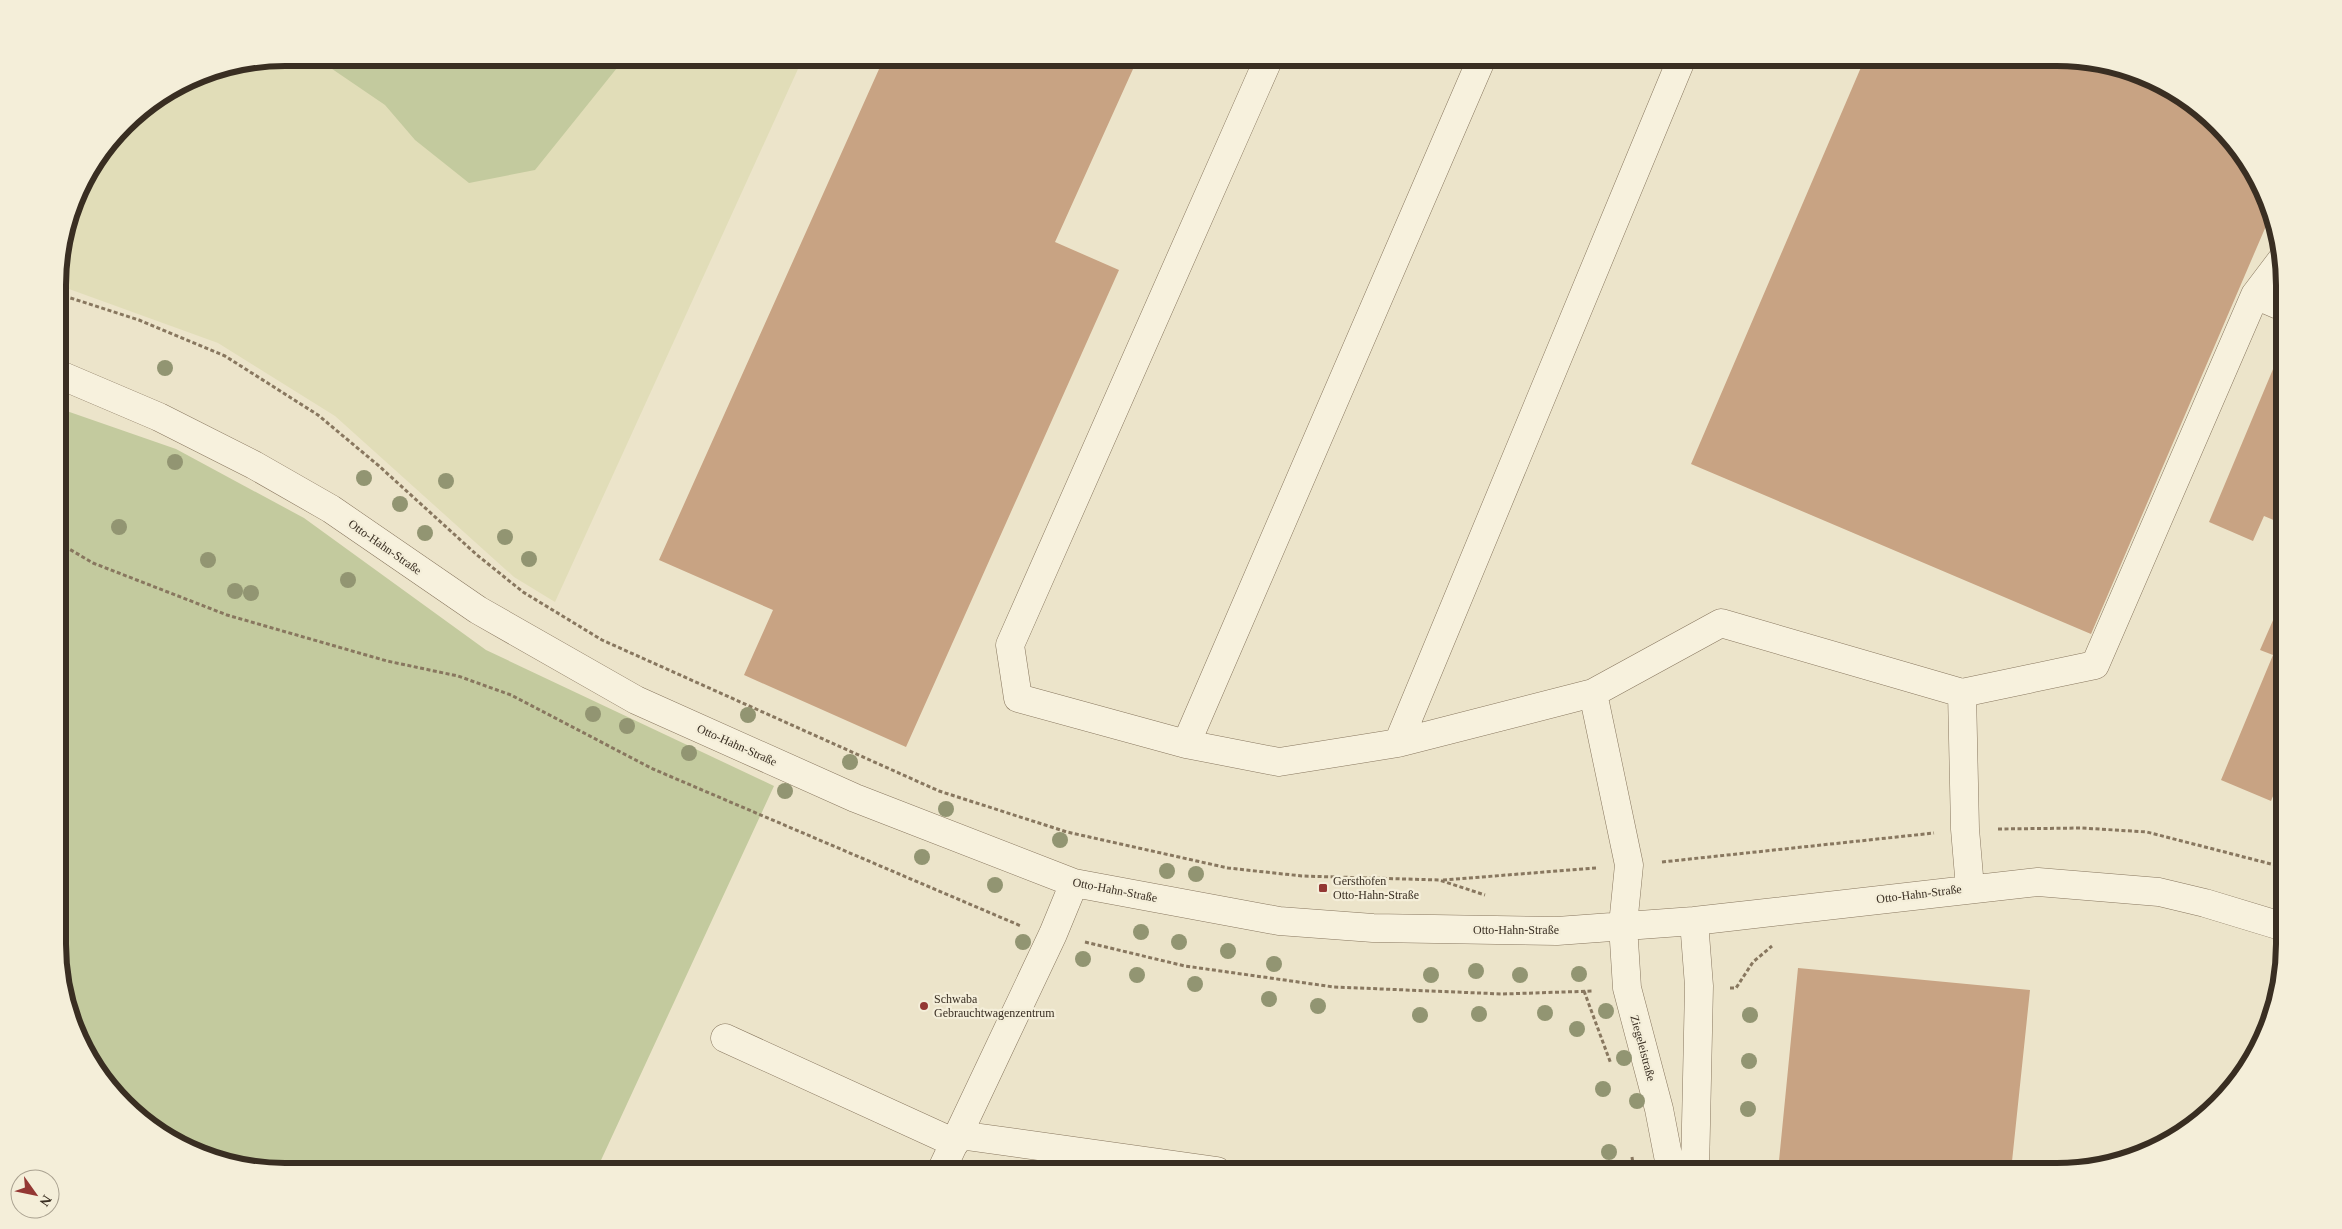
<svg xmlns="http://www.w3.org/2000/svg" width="2342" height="1229" font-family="'Times New Roman',serif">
	<rect width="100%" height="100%" fill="#ece4ca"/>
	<!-- farmland -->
	<path fill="#e1ddb8" d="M286,58H803L555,602L514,577L335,416L218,343L58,285V270L81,184L135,114L199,75Z"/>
	<!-- green -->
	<path fill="#c3ca9e" d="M316,58H625L535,170L469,183L415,140L385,105Z
		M58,408L176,449L304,518L486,650L774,786L596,1171H286L184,1148L104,1082L75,1030L59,973Z"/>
	<!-- building -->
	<path fill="#c8a383" d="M884,58H1138L1055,242L1119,270L906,747L744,675L773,610L659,560Z
		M1865,58H2056L2158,81L2207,114L2246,159L2269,219L2091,634L1691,464Z
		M2276,362L2283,365V524L2264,516L2253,541L2209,522Z
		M2284,595V770L2271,801L2221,780L2273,655L2260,650Z
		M1798,968L2030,990L2011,1171H1778Z"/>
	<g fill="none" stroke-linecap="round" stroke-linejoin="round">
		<!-- minor casing -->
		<g stroke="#88775f" stroke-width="29">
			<path id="minor" d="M1682,58L1398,743L1593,693L1721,623L1962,693
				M2255,295L2283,307
				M58,374L159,417L254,465L331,509L478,610L636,700L855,798L1074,883L1279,921L1373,928L1557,931L1694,921L2038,882L2159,892L2205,903L2284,927
				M1593,693L1629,865L1623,925L1627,988L1659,1109L1671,1171
				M1398,743L1279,762L1186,744L1482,58
				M1186,744L1018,698L1010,645L1269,58
				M1970,888L1965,829L1962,693L2095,665L2255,295L2283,258
				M1694,921L1699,986L1695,1171
				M725,1038L955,1143
				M959,1135L1217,1171
				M941,1171L1053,934L1074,883"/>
		</g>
		<!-- path -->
		<path stroke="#88775f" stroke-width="3" stroke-dasharray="4 2.5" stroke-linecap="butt" d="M58,294L139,320L225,356L318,415L379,466L477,555L523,592L602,640L939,791L1067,832L1228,868L1302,876L1439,880L1485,895
			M59,543L93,563L227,615L387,661L458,676L511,695L653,769L1021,926
			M1998,829L2082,828L2147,832L2275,865L2284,870
			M1662,862L1934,833
			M1443,880L1596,868
			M1085,942L1185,966L1334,987L1503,994L1594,991
			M1730,988H1736L1753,962L1772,946
			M1584,991L1611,1064
			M1632,1157L1634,1171"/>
		<!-- minor -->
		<use href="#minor" stroke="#f7f1dd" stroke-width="28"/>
	</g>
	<!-- trees -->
	<g fill="#929572">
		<circle cx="165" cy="368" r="8"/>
		<circle cx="175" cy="462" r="8"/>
		<circle cx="364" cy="478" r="8"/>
		<circle cx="446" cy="481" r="8"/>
		<circle cx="400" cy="504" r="8"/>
		<circle cx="119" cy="527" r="8"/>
		<circle cx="425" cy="533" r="8"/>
		<circle cx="505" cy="537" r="8"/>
		<circle cx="529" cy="559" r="8"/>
		<circle cx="208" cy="560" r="8"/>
		<circle cx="348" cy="580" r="8"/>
		<circle cx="235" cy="591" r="8"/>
		<circle cx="251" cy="593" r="8"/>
		<circle cx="593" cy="714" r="8"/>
		<circle cx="748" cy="715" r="8"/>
		<circle cx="627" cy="726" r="8"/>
		<circle cx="689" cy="753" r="8"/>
		<circle cx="850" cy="762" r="8"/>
		<circle cx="785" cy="791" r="8"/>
		<circle cx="946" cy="809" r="8"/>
		<circle cx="1060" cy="840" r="8"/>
		<circle cx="922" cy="857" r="8"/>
		<circle cx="1167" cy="871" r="8"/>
		<circle cx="1196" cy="874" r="8"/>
		<circle cx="995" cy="885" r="8"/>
		<circle cx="1141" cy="932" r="8"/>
		<circle cx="1023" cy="942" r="8"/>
		<circle cx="1179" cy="942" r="8"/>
		<circle cx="1228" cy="951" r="8"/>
		<circle cx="1083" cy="959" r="8"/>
		<circle cx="1274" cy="964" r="8"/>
		<circle cx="1476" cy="971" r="8"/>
		<circle cx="1579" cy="974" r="8"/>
		<circle cx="1137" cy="975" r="8"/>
		<circle cx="1431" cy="975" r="8"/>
		<circle cx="1520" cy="975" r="8"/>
		<circle cx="1195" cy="984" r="8"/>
		<circle cx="1269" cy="999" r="8"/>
		<circle cx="1318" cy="1006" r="8"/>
		<circle cx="1606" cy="1011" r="8"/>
		<circle cx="1545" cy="1013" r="8"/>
		<circle cx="1479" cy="1014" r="8"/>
		<circle cx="1420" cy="1015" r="8"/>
		<circle cx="1750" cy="1015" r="8"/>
		<circle cx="1577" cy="1029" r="8"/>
		<circle cx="1624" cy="1058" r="8"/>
		<circle cx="1749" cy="1061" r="8"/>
		<circle cx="1603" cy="1089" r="8"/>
		<circle cx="1637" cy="1101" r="8"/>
		<circle cx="1748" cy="1109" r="8"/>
		<circle cx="1609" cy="1152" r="8"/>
	</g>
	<!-- markers -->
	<g fill="#933733" stroke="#f4eed9" stroke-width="2">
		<rect x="1318" y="883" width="10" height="10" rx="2.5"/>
		<circle cx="924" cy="1006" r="5"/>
	</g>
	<g text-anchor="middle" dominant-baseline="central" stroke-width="4.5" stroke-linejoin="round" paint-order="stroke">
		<!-- street labels -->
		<g font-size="12" fill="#392e22" stroke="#f4eed9">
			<text transform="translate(385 547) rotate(35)">Otto-Hahn-Straße</text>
			<text transform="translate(737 745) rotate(24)">Otto-Hahn-Straße</text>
			<text transform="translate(1115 890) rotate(11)">Otto-Hahn-Straße</text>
			<text transform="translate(1919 894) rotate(-7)">Otto-Hahn-Straße</text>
			<text x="1516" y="930">Otto-Hahn-Straße</text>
			<text transform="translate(1643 1048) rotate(75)">Ziegeleistraße</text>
		</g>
		<!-- poi labels -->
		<g font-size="12" fill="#392e22" stroke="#f4eed9" text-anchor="start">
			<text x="1333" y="881">Gersthofen<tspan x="1333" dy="14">Otto-Hahn-Straße</tspan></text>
			<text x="934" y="999">Schwaba<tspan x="934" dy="14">Gebrauchtwagenzentrum</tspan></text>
		</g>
	</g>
	<!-- crop -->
	<path d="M0 0H2342V1229H0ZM285 66H2057A219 219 0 0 1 2276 285V944A219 219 0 0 1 2057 1163H285A219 219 0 0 1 66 944V285A219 219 0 0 1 285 66Z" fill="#f4eed9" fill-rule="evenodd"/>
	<path fill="none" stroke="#392e22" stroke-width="6" d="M285 66H2057A219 219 0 0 1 2276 285V944A219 219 0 0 1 2057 1163H285A219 219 0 0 1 66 944V285A219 219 0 0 1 285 66Z"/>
	<!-- north arrow -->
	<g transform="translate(35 1194) rotate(123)"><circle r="24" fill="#f4eed9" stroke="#a9a190"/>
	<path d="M0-4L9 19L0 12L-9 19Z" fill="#933733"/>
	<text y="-8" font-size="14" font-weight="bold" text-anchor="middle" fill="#392e22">N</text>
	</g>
</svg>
